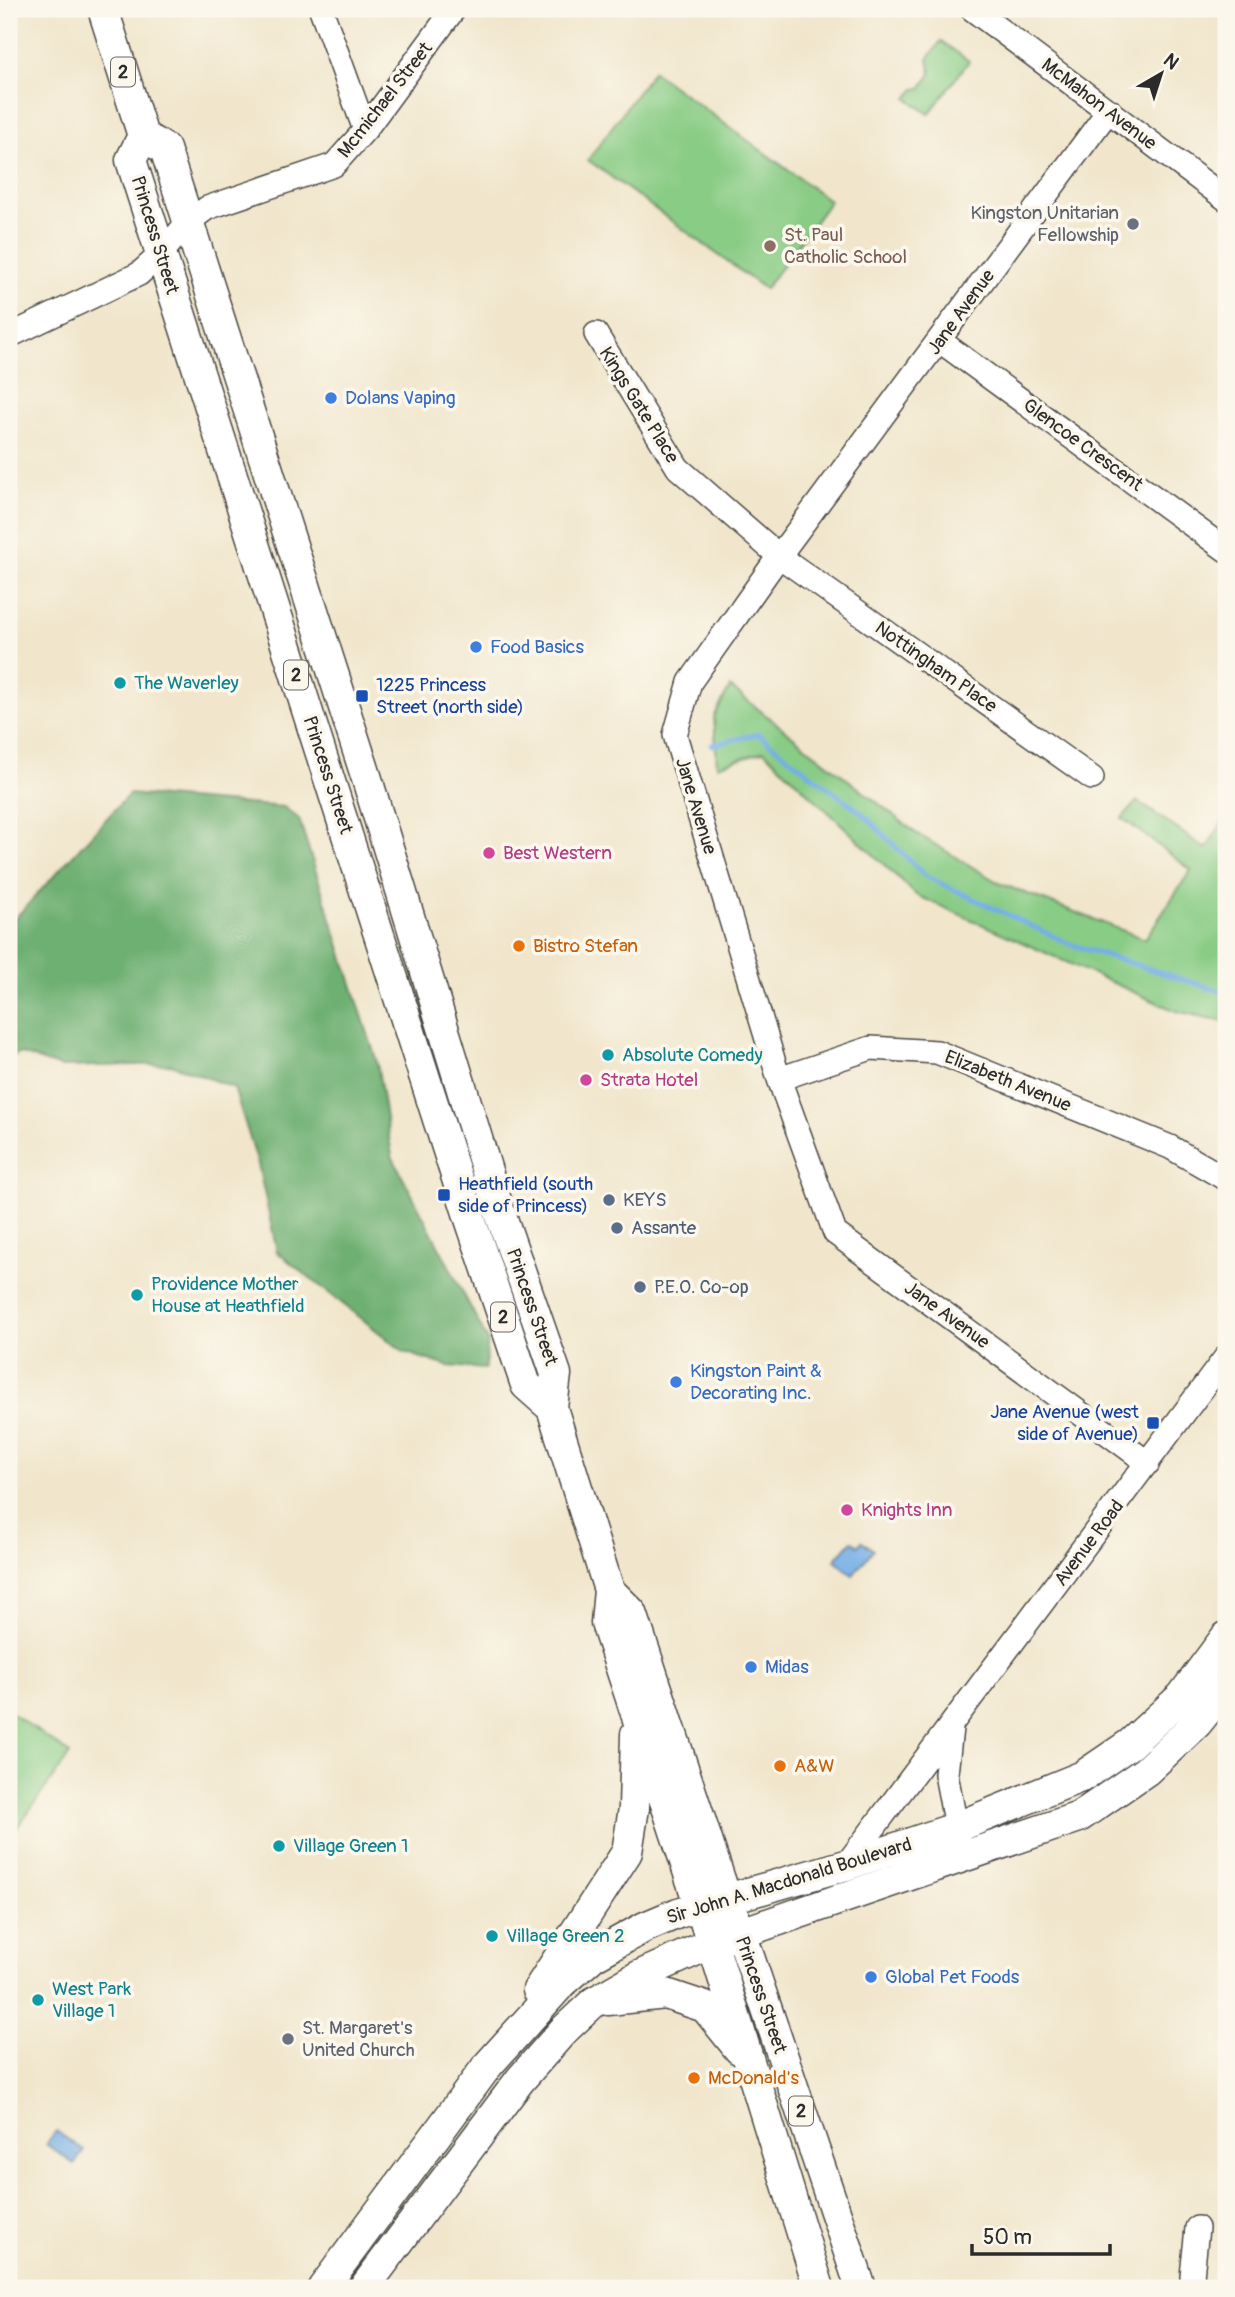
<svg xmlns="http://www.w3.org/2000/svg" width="1235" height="2297" font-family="Pangolin,sans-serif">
	<rect width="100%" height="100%" fill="#fbf7ec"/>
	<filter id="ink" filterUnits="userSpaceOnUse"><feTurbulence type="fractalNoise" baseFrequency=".0143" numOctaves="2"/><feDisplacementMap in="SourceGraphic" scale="14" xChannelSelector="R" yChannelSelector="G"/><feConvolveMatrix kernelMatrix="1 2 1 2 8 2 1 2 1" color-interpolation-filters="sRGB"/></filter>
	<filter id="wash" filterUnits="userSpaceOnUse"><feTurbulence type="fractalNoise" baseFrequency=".00686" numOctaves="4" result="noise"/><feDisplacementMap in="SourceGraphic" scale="28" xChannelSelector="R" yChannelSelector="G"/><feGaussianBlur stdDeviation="1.57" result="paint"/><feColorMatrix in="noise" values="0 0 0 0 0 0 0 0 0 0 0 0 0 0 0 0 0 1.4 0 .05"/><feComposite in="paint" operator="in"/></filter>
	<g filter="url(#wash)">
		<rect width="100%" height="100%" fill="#f1e6cc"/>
		<!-- green -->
		<path fill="#89cc85" stroke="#5a7c58" stroke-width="2" d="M941,41L969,61L929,114L907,98L915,89L921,88L931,74L928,59Z
			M653,71L830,201L765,289L588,160Z
			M730,687L916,833L999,883L1145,939L1191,870L1122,818L1137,801L1206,849L1226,816V1022L1176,1011L916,895L764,751L717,766L714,717Z
			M9,1711L70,1754L9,1839Z"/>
		<!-- forest -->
		<path fill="#6eb072" stroke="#4c6e4e" stroke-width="2" d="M129,794L284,807L299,819L377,1062L392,1156L488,1341L485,1369L447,1366L404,1352L277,1252L258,1164L234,1088L171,1064L61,1067L19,1053L9,1059V925Z"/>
		<!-- water -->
		<path fill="#75aee5" stroke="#506c88" stroke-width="2" d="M852,1541L858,1546L862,1541L873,1550L853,1575L835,1560Z
			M56,2131L84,2151L74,2164L46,2144Z"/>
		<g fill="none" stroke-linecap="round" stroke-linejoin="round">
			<!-- stream -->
			<path stroke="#75aee5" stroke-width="5" d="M712,745L758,734L863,814L925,876L1070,944L1226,993"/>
		</g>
	</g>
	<g filter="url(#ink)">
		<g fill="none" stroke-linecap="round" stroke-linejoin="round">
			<!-- minor casing -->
			<g stroke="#494743" stroke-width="26">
				<path id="minor" d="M321,9L365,130
					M972,9L1226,199
					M1109,110L779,556L690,682L675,735L779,1079L835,1233L1148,1463
					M596,334L678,468L779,556L1092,778
					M9,336L139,274L160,255L188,222L207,208L334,165L365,130L454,9
					M940,341L1226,550
					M779,1079L871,1048L937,1052L1170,1147L1226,1179
					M951,1728L946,1774L959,1842
					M846,1865L1226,1357
					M1197,2228L1192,2276L1197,2288"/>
			</g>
			<!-- major casing -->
			<g stroke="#494743" stroke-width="33">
				<path id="major" d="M103,9L143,136L165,149L367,779L498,1207L556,1374L552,1408L609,1590L606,1623L718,1961L819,2288
					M143,136L131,160L469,1216L526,1385L552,1408
					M609,1590L632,1613L726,1898L741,1933L861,2288
					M538,1990L627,1852L634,1808L636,1734
					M608,2000L666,1994L705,2007L739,2049
					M323,2288L488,2065L560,1985L593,1956L645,1927L678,1913L846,1865L955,1828L1083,1776L1130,1744L1182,1696L1226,1637
					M364,2288L520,2080L563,2031L594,2002L639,1976L712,1943L1079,1817L1146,1771L1197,1723L1226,1687"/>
			</g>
			<!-- minor -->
			<use href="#minor" stroke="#fff" stroke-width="23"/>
			<!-- major -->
			<use href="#major" stroke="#fff" stroke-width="30"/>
		</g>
	</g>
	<!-- markers -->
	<g fill="#6b7280" stroke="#fbf7ec" stroke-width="2.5">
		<circle cx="1133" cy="224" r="7"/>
		<circle cx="288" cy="2039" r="7"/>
	</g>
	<circle fill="#8d6e63" stroke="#fbf7ec" stroke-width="2.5" cx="770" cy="246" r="7"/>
	<g fill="#3f7fe0" stroke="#fbf7ec" stroke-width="2.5">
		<circle cx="331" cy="398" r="7"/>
		<circle cx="476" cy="647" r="7"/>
		<circle cx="676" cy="1382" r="7"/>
		<circle cx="751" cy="1667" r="7"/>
		<circle cx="871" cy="1977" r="7"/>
	</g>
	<g fill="#0f9aa8" stroke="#fbf7ec" stroke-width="2.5">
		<circle cx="120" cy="683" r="7"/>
		<circle cx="608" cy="1055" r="7"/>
		<circle cx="137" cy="1295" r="7"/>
		<circle cx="279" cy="1846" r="7"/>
		<circle cx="492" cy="1936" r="7"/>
		<circle cx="38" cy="2000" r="7"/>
	</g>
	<g fill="#1a4fb4" stroke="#fbf7ec" stroke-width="2.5">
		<rect x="355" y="689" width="14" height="14" rx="3.5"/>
		<rect x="437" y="1188" width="14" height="14" rx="3.5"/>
		<rect x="1146" y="1416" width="14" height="14" rx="3.5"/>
	</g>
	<g fill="#d1479c" stroke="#fbf7ec" stroke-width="2.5">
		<circle cx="489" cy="853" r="7"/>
		<circle cx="586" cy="1080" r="7"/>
		<circle cx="847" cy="1510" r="7"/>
	</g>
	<g fill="#e8710a" stroke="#fbf7ec" stroke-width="2.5">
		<circle cx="519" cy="946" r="7"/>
		<circle cx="780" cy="1766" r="7"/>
		<circle cx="694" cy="2078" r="7"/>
	</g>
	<g fill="#5c6f8a" stroke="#fbf7ec" stroke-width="2.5">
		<circle cx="609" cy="1200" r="7"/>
		<circle cx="617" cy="1228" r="7"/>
		<circle cx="640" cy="1287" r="7"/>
	</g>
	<g text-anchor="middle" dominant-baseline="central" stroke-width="7" stroke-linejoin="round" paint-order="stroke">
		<!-- shield labels -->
		<g fill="#fbf7ec" stroke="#696865" stroke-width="2">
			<rect x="111" y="57.5" width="24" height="29" rx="5"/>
			<rect x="284" y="660.5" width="24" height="29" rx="5"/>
			<rect x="491" y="1302.5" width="24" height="29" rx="5"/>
			<rect x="789" y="2096.5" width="24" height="29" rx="5"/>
		</g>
		<g font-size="18" font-weight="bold" fill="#2b2b2b">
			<text x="123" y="72">2</text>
			<text x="296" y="675">2</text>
			<text x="503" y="1317">2</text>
			<text x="801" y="2111">2</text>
		</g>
		<!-- street labels -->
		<g font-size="19" fill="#2b2b2b" stroke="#fbf7ec">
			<text transform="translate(385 100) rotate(-52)">Mcmichael Street</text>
			<text transform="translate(1099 104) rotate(37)">McMahon Avenue</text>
			<text transform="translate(155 235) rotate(73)">Princess Street</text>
			<text transform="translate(961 312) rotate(-54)">Jane Avenue</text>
			<text transform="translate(639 405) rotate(58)">Kings Gate Place</text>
			<text transform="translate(1083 445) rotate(36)">Glencoe Crescent</text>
			<text transform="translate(936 667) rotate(35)">Nottingham Place</text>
			<text transform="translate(328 775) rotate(72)">Princess Street</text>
			<text transform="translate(696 806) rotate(73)">Jane Avenue</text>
			<text transform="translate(1008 1081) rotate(22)">Elizabeth Avenue</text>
			<text transform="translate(532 1307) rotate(71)">Princess Street</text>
			<text transform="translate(947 1315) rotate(36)">Jane Avenue</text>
			<text transform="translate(1089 1543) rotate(-53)">Avenue Road</text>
			<text transform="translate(789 1881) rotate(-17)">Sir John A. Macdonald Boulevard</text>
			<text transform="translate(761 1995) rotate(71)">Princess Street</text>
		</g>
		<!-- worship labels -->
		<g font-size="19" fill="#5b616d" stroke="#fbf7ec" text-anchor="end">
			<text x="1119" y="213">Kingston Unitarian<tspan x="1119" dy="22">Fellowship</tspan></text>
			<text x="302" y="2028" text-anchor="start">St. Margaret's<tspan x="302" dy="22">United Church</tspan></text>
		</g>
		<!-- education labels -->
		<g font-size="19" fill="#785e54" stroke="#fbf7ec" text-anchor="start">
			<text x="784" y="235">St. Paul<tspan x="784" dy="22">Catholic School</tspan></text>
		</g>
		<!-- shop labels -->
		<g font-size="19" fill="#366cbe" stroke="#fbf7ec" text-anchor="start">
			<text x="345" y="398">Dolans Vaping</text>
			<text x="490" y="647">Food Basics</text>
			<text x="690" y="1371">Kingston Paint &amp;<tspan x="690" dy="22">Decorating Inc.</tspan></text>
			<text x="765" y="1667">Midas</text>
			<text x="885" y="1977">Global Pet Foods</text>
		</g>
		<!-- culture labels -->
		<g font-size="19" fill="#0d838f" stroke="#fbf7ec" text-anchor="start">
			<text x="134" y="683">The Waverley</text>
			<text x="622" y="1055">Absolute Comedy</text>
			<text x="151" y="1284">Providence Mother<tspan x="151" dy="22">House at Heathfield</tspan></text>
			<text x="293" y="1846">Village Green 1</text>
			<text x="506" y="1936">Village Green 2</text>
			<text x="52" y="1989">West Park<tspan x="52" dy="22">Village 1</tspan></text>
		</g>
		<!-- transit labels -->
		<g font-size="19" fill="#164399" stroke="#fbf7ec" text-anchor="start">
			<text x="376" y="685">1225 Princess<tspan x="376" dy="22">Street (north side)</tspan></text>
			<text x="458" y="1184">Heathfield (south<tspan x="458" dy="22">side of Princess)</tspan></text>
			<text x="1139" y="1412" text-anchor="end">Jane Avenue (west<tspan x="1139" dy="22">side of Avenue)</tspan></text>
		</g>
		<!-- hotel labels -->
		<g font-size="19" fill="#b23c85" stroke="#fbf7ec" text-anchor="start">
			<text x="503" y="853">Best Western</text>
			<text x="600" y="1080">Strata Hotel</text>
			<text x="861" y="1510">Knights Inn</text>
		</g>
		<!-- food labels -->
		<g font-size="19" fill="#c56008" stroke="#fbf7ec" text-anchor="start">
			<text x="533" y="946">Bistro Stefan</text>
			<text x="794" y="1766">A&amp;W</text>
			<text x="708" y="2078">McDonald's</text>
		</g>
		<!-- service labels -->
		<g font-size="19" fill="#4e5e75" stroke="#fbf7ec" text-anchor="start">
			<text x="623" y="1200">KEYS</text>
			<text x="631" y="1228">Assante</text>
			<text x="654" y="1287">P.E.O. Co-op</text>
		</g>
	</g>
	<!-- margin -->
	<rect width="1235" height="2297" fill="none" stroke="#fbf7ec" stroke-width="35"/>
	<!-- north arrow -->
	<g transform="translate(1161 74) rotate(39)" stroke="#fbf7ec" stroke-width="5" paint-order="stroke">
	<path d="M0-5L12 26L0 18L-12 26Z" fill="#2b2b2b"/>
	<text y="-10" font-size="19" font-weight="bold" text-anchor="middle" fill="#2b2b2b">N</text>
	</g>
	<!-- scale -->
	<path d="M972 2244v10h138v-10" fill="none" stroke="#2b2b2b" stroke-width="3.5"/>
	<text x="983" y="2244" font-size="21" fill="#2b2b2b" stroke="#fbf7ec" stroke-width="5" paint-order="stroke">50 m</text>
</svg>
